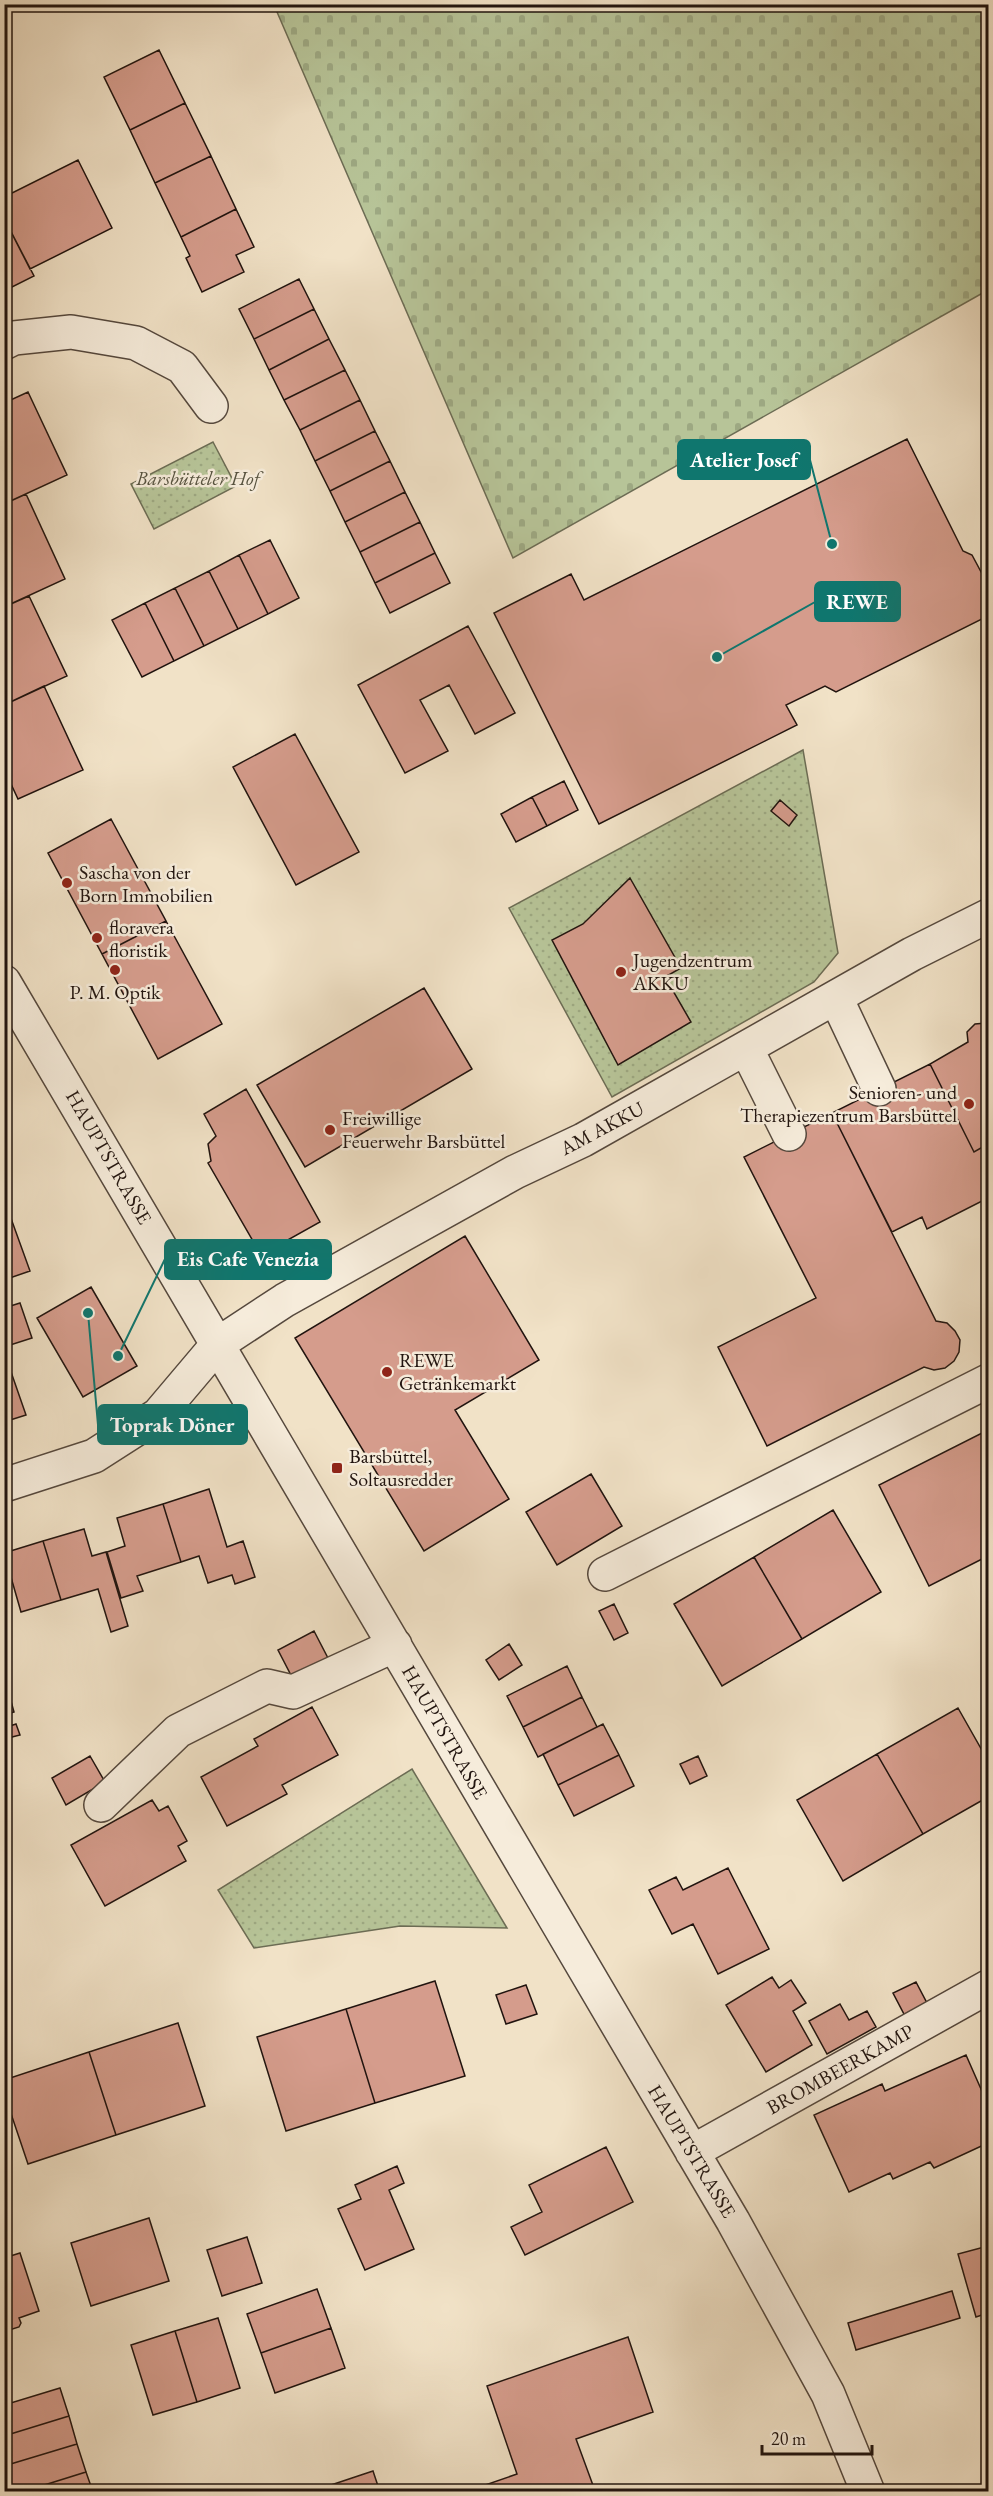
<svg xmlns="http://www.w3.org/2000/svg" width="993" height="2496" font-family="'EB Garamond',serif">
	<defs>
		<pattern id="grass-dots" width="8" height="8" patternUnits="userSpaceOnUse" patternTransform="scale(1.5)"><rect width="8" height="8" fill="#b7c498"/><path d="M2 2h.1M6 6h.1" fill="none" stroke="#9da882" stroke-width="1.8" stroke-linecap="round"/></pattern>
		<pattern id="cemetery-stones" width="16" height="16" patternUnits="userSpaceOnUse" patternTransform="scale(1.5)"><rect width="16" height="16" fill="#b7c498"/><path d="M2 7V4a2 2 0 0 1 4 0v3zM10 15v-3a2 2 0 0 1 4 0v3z" fill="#9da882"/></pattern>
	</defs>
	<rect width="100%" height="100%" fill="#f1e2c7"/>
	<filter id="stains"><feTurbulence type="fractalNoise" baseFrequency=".00333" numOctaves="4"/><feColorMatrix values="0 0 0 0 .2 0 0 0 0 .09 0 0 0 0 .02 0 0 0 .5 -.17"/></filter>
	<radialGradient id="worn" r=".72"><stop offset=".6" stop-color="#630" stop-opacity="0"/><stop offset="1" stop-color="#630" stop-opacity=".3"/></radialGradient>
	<!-- grass -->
	<path fill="url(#grass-dots)" stroke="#6c6c54" stroke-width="1.5" d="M213,442L236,486L154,529L131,484Z
		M803,750L838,953L814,982L612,1097L509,908Z
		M412,1769L507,1928L400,1926L254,1948L218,1890Z"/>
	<!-- cemetery -->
	<path fill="url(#cemetery-stones)" stroke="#6c6c54" stroke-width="1.5" d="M274,5H988V290L513,558Z"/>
	<!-- building -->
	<path fill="#d59c8c" stroke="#21140f" stroke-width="1.5" d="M159,50L185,103L130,130L104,77Z
		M185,103L211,156L155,183L130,130Z
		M211,156L236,209L181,237L155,183Z
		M78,160L112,228L30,269L4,218V197Z
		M236,209L254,247L236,255L244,272L202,292L186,258L190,256L181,237Z
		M4,218L34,276L4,291Z
		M299,279L314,309L254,339L239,309Z
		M314,309L329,339L269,370L254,339Z
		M329,339L345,370L284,400L269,370Z
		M345,370L360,400L300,430L284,400Z
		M28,392L67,475L4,504V403Z
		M360,400L375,431L315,461L300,430Z
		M375,431L390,461L330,491L315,461Z
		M907,439L963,551L972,555L988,585V613L986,617L836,692L825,686L786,705L797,725L599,824L494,613L571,574L584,600Z
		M390,461L405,492L345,522L330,491Z
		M405,492L420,522L360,552L345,522Z
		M26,494L65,579L4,607V504Z
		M420,522L435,553L375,583L360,552Z
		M270,540L299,598L268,614L239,555Z
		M435,553L450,583L390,613L375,583Z
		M239,555L268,614L238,629L209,571Z
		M209,571L238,629L204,646L175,588Z
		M175,588L204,646L174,661L145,603Z
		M29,596L67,676L4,705V607Z
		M145,603L174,661L142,677L112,620Z
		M468,626L515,713L475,734L449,685L420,700L448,751L405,773L358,685Z
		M44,686L83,770L18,799L4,769V705Z
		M295,734L359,852L296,885L233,767Z
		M564,781L578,810L547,826L532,797Z
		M532,797L547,826L516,842L501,814Z
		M780,800L797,815L789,826L771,811Z
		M111,819L166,921L102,954L48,853Z
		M630,878L681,968L665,977L691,1022L618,1065L552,940L583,924Z
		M166,921L222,1024L158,1059L102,954Z
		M424,988L472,1069L305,1167L257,1085Z
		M986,1023L988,1025V1144L974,1152L930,1064L968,1042L967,1032L975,1024Z
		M930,1064L974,1152L988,1144V1198L927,1229L922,1217L892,1232L832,1113Z
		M246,1089L320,1222L261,1255L208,1163L211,1161L208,1144L216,1136L204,1114Z
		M832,1113L936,1321L947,1323L955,1331L960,1340L959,1352L954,1361L945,1368L934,1370L924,1367L767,1446L718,1347L816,1298L744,1157Z
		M4,1199L30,1271L4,1280Z
		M465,1236L539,1360L455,1410L509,1499L424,1551L295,1338Z
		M91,1287L137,1366L83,1397L37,1318Z
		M20,1303L32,1338L4,1347V1308Z
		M10,1369L26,1415L4,1422V1371Z
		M988,1430V1556L929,1586L879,1485Z
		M591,1474L622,1526L557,1565L526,1512Z
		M209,1489L227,1547L243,1541L255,1577L235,1584L232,1575L208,1583L199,1556L181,1562L163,1504Z
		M163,1504L181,1562L137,1576L143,1591L121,1598L107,1552L125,1546L117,1518Z
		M833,1510L881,1592L802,1639L754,1557Z
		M84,1529L92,1556L106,1552L128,1626L111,1632L98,1589L61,1600L43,1541Z
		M43,1541L61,1600L21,1612L4,1553Z
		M754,1557L802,1639L722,1686L674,1604Z
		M614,1604L628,1633L614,1640L599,1611Z
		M314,1631L330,1662L294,1681L278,1650Z
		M509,1644L522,1665L499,1680L486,1660Z
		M567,1666L582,1697L523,1727L507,1696Z
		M4,1676L14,1712L4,1715Z
		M582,1697L597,1727L538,1757L523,1727Z
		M312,1707L338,1755L282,1785L287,1794L227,1826L201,1777L258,1746L254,1739Z
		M958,1708L988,1761V1797L923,1834L877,1754Z
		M16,1724L20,1735L4,1739V1728Z
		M603,1724L619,1755L558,1785L543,1754Z
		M877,1754L923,1834L843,1881L797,1800Z
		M619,1755L634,1786L574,1816L558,1785Z
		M90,1756L105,1782L66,1805L52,1778Z
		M698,1756L707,1776L690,1784L680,1764Z
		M152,1800L159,1811L168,1806L187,1841L178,1846L186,1861L105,1906L71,1845Z
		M728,1868L769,1949L718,1974L693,1924L672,1934L649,1890L676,1877L683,1890Z
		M772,1977L779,1988L791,1980L806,2003L793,2011L812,2045L766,2072L726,2005Z
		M435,1981L465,2076L375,2103L346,2009Z
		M916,1982L928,2005L905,2016L893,1993Z
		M526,1985L537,2014L506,2024L496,1995Z
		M840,2004L849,2020L867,2011L876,2027L827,2054L809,2021Z
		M346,2009L375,2103L286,2131L257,2037Z
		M178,2023L205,2106L116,2135L89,2052Z
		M89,2052L116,2135L28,2164L4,2093V2080Z
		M966,2055L988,2105V2143L934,2168L930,2162L893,2179L890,2173L849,2192L814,2115L882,2084L885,2091Z
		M606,2147L633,2202L525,2255L511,2227L542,2212L529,2185Z
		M397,2166L404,2183L389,2190L414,2249L365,2270L338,2209L361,2199L355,2185Z
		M149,2218L169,2281L91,2306L71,2243Z
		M247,2237L262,2283L222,2296L207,2250Z
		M988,2246V2313L976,2317L958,2254Z
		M20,2253L39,2311L19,2318L21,2323L19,2327L6,2331L4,2258Z
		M317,2289L331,2328L261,2353L247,2314Z
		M952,2291L960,2318L856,2350L848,2323Z
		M218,2318L240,2388L197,2402L175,2331Z
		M331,2328L345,2368L275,2393L261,2353Z
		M175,2331L197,2402L153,2415L131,2345Z
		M628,2337L653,2412L576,2439L594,2488L584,2492H465L517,2474L487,2386Z
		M60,2388L69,2416L4,2436V2405Z
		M69,2416L77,2444L4,2466V2436Z
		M77,2444L86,2472L22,2492H9L4,2466Z
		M373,2471L380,2492H310Z
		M86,2472L93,2492H22Z"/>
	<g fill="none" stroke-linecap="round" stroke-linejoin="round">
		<!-- minor casing -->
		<g stroke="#55483d" stroke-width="36">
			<path id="minor" d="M4,343L14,338L71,332L136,343L182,367L211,406
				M4,982L733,2221L828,2394L868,2492
				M836,998L879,1089
				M746,1048L789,1134
				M4,1485L94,1456L158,1415L218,1344L285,1300L515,1172L583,1140L912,954L988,916
				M605,1574L988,1381
				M101,1805L178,1731L267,1686L293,1692L395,1645
				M692,2152L988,1987"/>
		</g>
		<!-- minor -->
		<use href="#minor" stroke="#f6ecdb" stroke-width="33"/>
	</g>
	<!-- markers -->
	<g fill="#8f2418" stroke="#f6ecdb" stroke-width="2">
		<circle cx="67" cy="883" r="6"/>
		<circle cx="97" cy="938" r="6"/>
		<circle cx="115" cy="970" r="6"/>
		<circle cx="621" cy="972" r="6"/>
		<circle cx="969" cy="1104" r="6"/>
		<circle cx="330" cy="1130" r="6"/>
		<circle cx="387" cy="1372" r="6"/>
		<rect x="331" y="1462" width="12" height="12" rx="3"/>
	</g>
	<g text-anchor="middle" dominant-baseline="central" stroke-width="5" stroke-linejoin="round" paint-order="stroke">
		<!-- park labels -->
		<g font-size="20" font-style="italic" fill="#56523f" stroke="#f6ecdb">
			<text x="198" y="478">Barsbütteler Hof</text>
		</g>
		<!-- poi labels -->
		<g font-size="20" fill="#21140f" stroke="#f6ecdb" text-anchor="start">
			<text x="79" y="872">Sascha von der<tspan x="79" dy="23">Born Immobilien</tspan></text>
			<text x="109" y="927">floravera<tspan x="109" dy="23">floristik</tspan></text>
			<text x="633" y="960">Jugendzentrum<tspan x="633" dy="23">AKKU</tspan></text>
			<text x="115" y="992" text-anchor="middle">P. M. Optik</text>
			<text x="957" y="1092" text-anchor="end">Senioren- und<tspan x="957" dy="23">Therapiezentrum Barsbüttel</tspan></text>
			<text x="342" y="1118">Freiwillige<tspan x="342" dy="23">Feuerwehr Barsbüttel</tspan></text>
			<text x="399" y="1360">REWE<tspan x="399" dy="23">Getränkemarkt</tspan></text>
			<text x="349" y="1456">Barsbüttel,<tspan x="349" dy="23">Soltausredder</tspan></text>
		</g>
		<!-- street labels -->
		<g font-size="20" fill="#21140f" stroke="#f6ecdb">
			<text transform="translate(602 1128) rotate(-28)">AM AKKU</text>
			<text transform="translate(109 1157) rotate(60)">HAUPTSTRASSE</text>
			<text transform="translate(445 1732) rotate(60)">HAUPTSTRASSE</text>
			<text transform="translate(840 2069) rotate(-29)">BROMBEERKAMP</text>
			<text transform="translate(692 2151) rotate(59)">HAUPTSTRASSE</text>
		</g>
	</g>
	<!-- callouts -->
	<path fill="none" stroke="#0f766e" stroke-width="2" d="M832 544L810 460M717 657L815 602M118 1356L165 1259M88 1313L98 1425"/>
	<g fill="#0f766e" stroke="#f6ecdb" stroke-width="2">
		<circle cx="832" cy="544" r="6"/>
		<circle cx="717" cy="657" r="6"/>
		<circle cx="118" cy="1356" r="6"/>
		<circle cx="88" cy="1313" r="6"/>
	</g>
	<g fill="#0f766e" stroke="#0f766e" stroke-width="2">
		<rect x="678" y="440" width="132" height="39" rx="6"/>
		<rect x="815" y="582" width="85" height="39" rx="6"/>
		<rect x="165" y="1240" width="166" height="39" rx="6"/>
		<rect x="98" y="1405" width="149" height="39" rx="6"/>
	</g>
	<g font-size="21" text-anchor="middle" font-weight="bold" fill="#fff">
		<text x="744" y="467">Atelier Josef</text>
		<text x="857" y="609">REWE</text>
		<text x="248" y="1266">Eis Cafe Venezia</text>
		<text x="172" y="1432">Toprak Döner</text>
	</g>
	<!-- margin -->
	<rect width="993" height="2496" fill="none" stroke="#f1e2c7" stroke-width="24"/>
	<rect x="6" y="6" width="981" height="2484" fill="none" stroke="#21140f" stroke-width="3"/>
	<rect x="12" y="12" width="969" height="2472" fill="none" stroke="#21140f" stroke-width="1.5"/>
	<!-- scale -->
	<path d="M762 2445v9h110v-9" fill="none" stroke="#21140f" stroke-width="3"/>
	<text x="771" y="2445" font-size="18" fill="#21140f" stroke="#f6ecdb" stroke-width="4.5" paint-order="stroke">20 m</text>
	<rect width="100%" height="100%" filter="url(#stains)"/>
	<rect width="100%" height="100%" fill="url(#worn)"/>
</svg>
